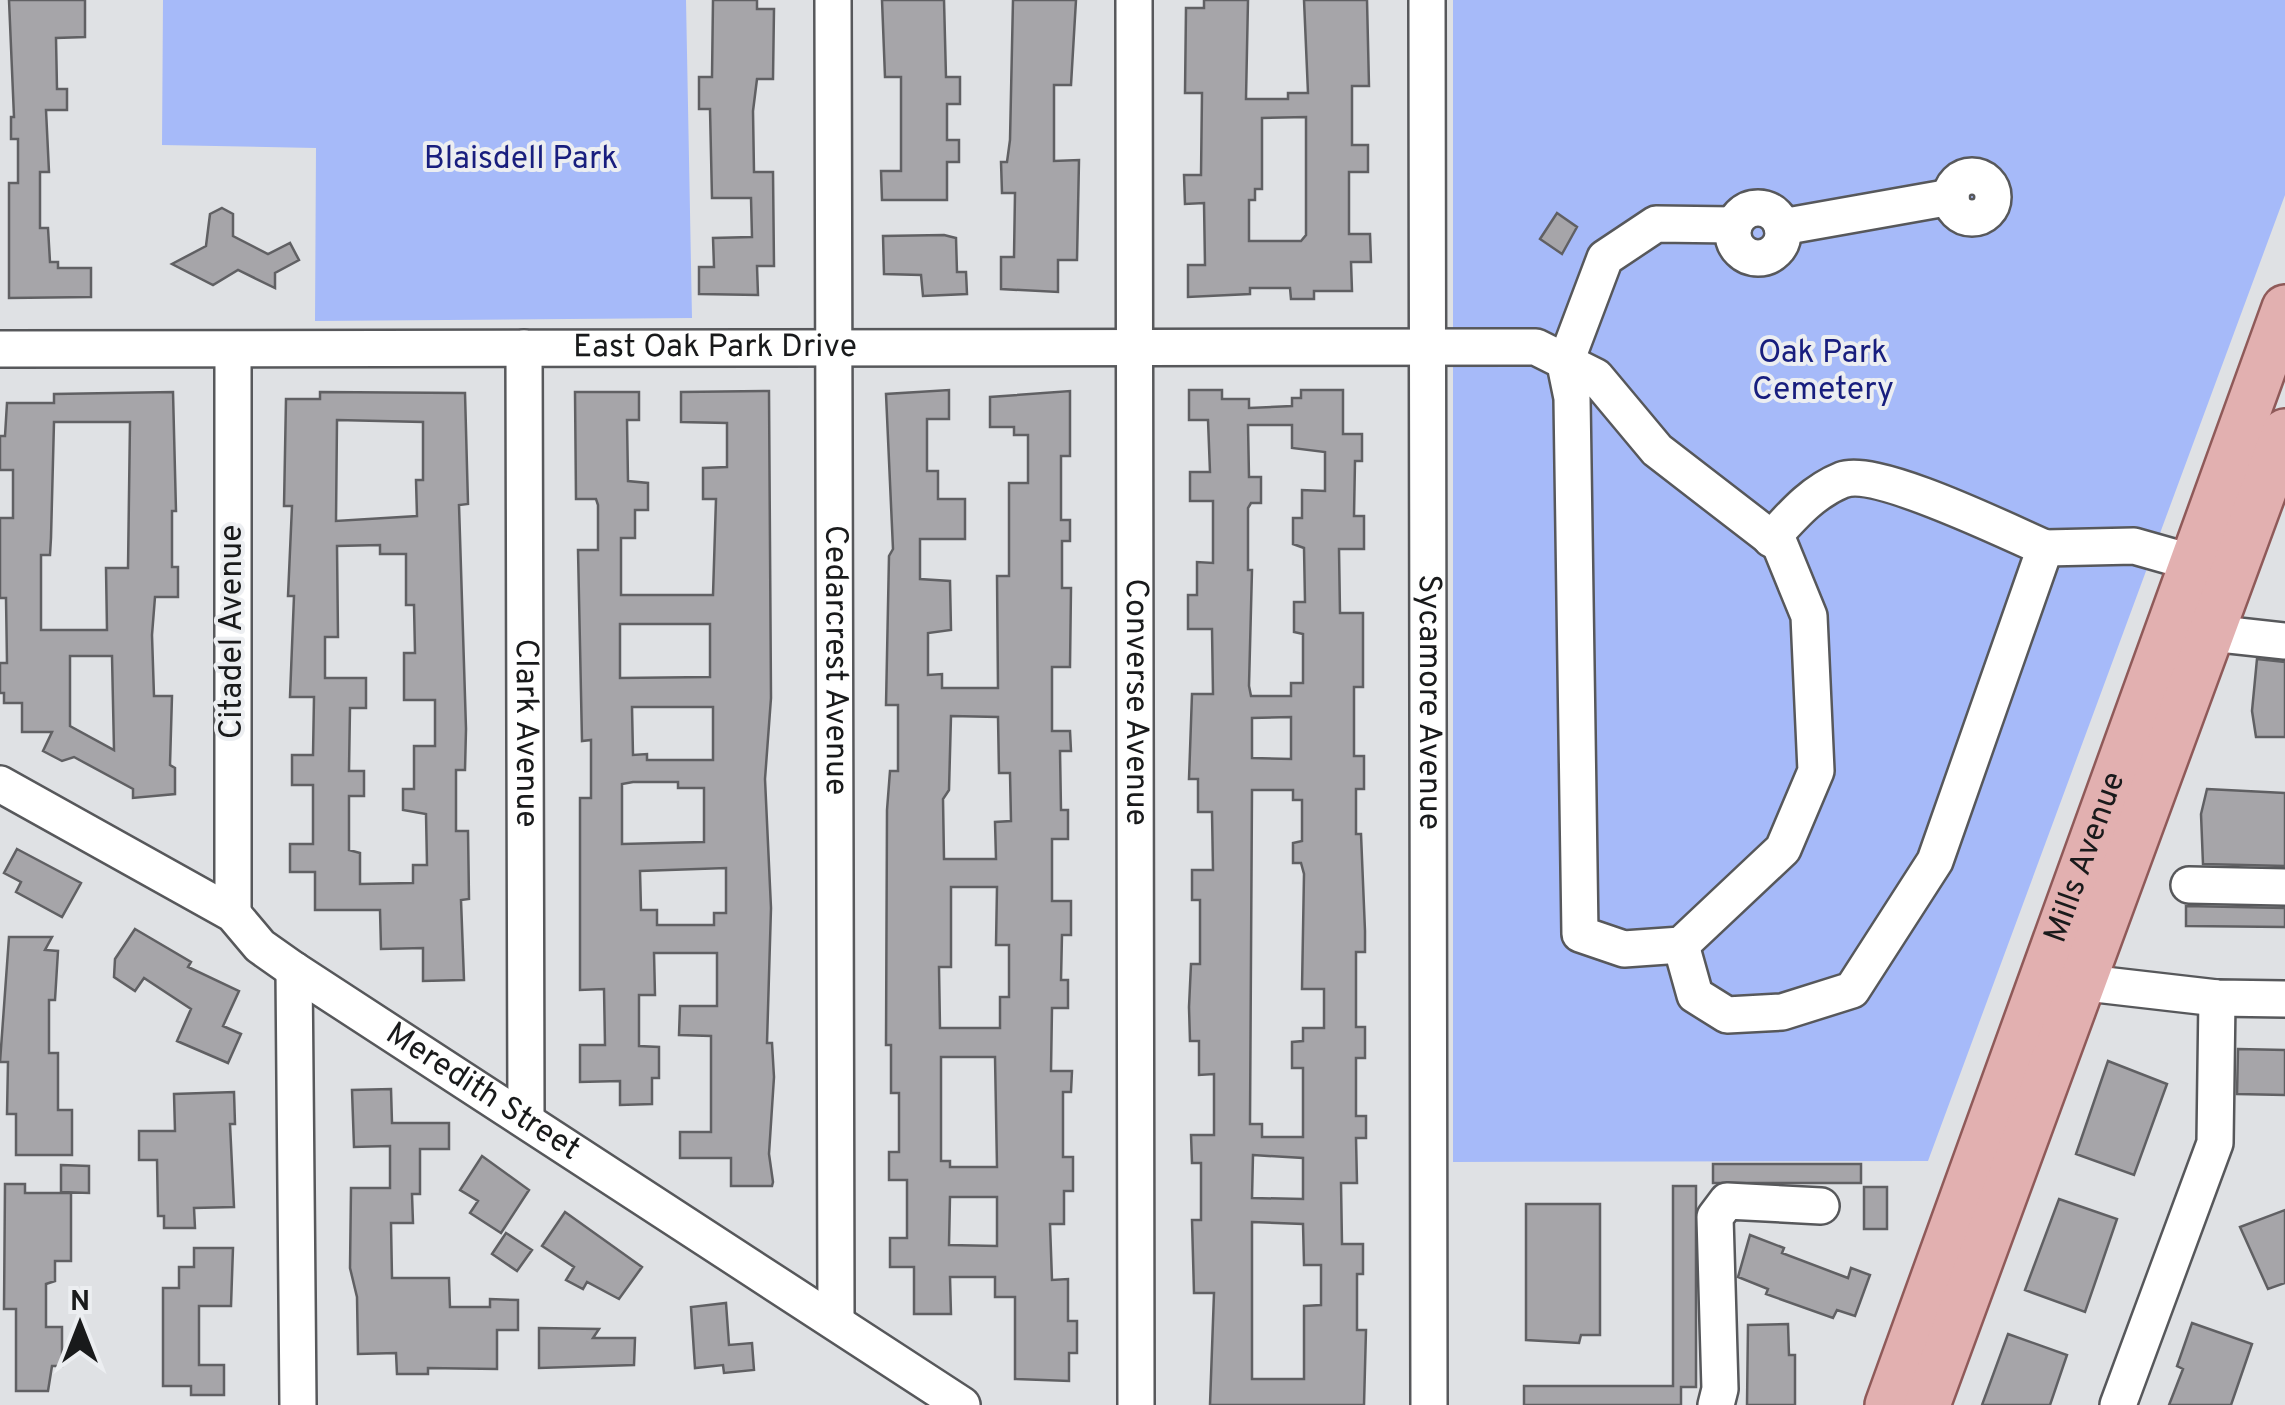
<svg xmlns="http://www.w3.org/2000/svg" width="2285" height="1405" font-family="Overpass,sans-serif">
	<rect width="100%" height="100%" fill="#dfe1e4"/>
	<!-- green -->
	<path fill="#a6baf9" d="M163,0H686L692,318L315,321L316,148L162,145Z
		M1453,0H2285V195L1928,1161L1453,1162Z"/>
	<!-- building -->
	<path fill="#a6a5a9" stroke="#606063" stroke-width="2.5" fill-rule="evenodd" d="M9,0H85V37L56,38L57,89H67V110H46L49,172H40V228H48L50,262H58V268H91V297L9,298V183H18V139H11V117H14Z
		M713,0H757V9H774L773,79H757L753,111L754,172H773L774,266H757L758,295L699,294V267H714L713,238L752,237L751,198H712L710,109H699V77H712Z
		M882,0H944L946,77H960V104H947V140H959V162H947V200H882L881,171H901V77H885Z
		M1013,0H1076L1071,85H1054V161L1079,160L1077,260H1058V292L1001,289V257H1014L1015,193H1002L1001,162H1007L1010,140Z
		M1204,0H1248L1246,99H1288V93H1308L1304,0H1367L1369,86H1352V145H1368V172H1349V234H1370L1371,262H1351L1352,291H1314V299H1291L1290,288H1250V294L1188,297V265H1205L1204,203L1185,204L1184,175H1201L1202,93H1185L1186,8H1204ZM1306,117V235L1301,241H1249V200H1255V189H1262V118Z
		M222,208L233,214V236L268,254L290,243L299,260L275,273V288L238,270L213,285L172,264L206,246L210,214Z
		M1557,213L1577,227L1562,254L1540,239Z
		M944,235L956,238L957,272H966L967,294L923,296L921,275L884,274L883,236Z
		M949,390V419H927V471H938V499H965V539H920V579L950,581L951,630L928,633V675L942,674V688H998L997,576H1009V483H1028V435H1014V427H990V397L1070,391V456H1061V520H1070V541H1062V588H1071L1070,667H1052V731H1070L1071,751H1060L1061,810H1068V839H1052V901H1071V935H1062L1061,980H1068V1008H1052L1051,1071H1072L1071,1092H1063V1157H1073V1191H1064V1224H1050L1052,1280L1068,1279V1321H1077V1353H1069V1381L1015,1379V1297H995V1277H950L951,1314H914V1267H890V1238H907V1180H889V1152H899V1093H891V1045H886L887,810L890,771H898V705H886L889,556L893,549L886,394ZM951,716L998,717L999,773H1010L1011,821L995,822L996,859H944L943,799L949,790ZM951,887H997L996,945H1009V997H1000V1028H940L939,967H951ZM941,1057H995L997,1167H950V1161H941ZM950,1197H997V1246L949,1245Z
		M1189,390H1222V399H1249V408L1292,406V398H1301V390H1343V434H1362V461H1355L1354,516H1364V549H1339L1340,613H1363V687H1354V756H1364V789H1356V834H1361L1365,931V952H1356V1027H1365V1058H1356V1116H1366V1138H1356L1357,1183H1341L1342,1244H1363V1274H1357V1330H1366L1364,1405H1210L1214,1293H1194L1192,1220H1201V1163H1192L1191,1135H1214V1074L1199,1075V1041H1190L1189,1007L1191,964H1200V900H1192V870H1213L1212,812H1198V779H1189L1192,694H1213L1212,629H1188V595H1197V562L1213,563V501H1190V472H1210L1208,420H1189ZM1248,425H1292V448L1325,452V491L1302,490V518H1293V544L1304,548L1305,602H1294V632L1303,634V683H1291V696H1251L1249,686L1252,570H1248V508L1251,503H1261V477H1249ZM1291,717V759L1252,758V718ZM1252,790H1293V800H1302V841L1293,843V863H1301L1304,874L1302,989H1324V1028H1303V1041L1292,1042V1068H1303V1137H1262V1124H1250ZM1253,1155L1303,1158V1199L1252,1198ZM1252,1222L1303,1224L1304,1265H1321V1305L1304,1306V1379H1252Z
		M769,391L771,698L765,779L771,908L767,1043H772L774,1077L769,1154L773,1182L772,1186H731V1158H680V1132H711V1036L679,1035L680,1006H717V953H654L655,995H639V1046L659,1047V1078H652V1104L620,1105V1081L580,1082V1045H605L604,989L580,990V798H591V740L582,741L578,550H598V505L596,499H576L575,392H639V420H627L628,481L648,483V510H635V538H621V595H713L716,499H703V468L727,467V423L681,422V392ZM620,624H710V677L620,678ZM632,707H713V760H647V754L633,755ZM633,782H678V788H704V842L622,844V784ZM726,868V913H714V925H657V910H641L640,871Z
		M173,392L176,511H172V567H178V597H155L152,635L154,696H172L170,765L175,768V794L133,798V789L74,757L62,761L43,751L52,732H22V703H4V693H0V663H7L6,598H0V518H13V470H0V436H5L7,403H54V394ZM54,422H130L128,568H106L107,630H41V555H50L51,538ZM70,656H112L114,750L70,726Z
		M320,392L465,393L468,504L459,505L466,729L465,770H456V831H468L469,899L461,900L464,980L423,981V948L381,949L380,910H315V872H290V844H313V785H292V755H313L314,697H290L294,596H288L292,506H284L286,399H320ZM337,420L423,422V480H416L417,516L336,521ZM380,545V554H406V605H414L415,653H404V700H435V746H414V789H403V810L426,814L427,865H413V883L360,884V853L349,850V796H364V771H349L350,708H366V678H325V637H338L337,546Z
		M2257,659L2285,662V737H2256L2252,711Z
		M2207,789L2285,793V866L2203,864L2201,814Z
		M17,849L81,883L62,917L16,892L21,882L4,873Z
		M2186,906L2285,908V927L2186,926Z
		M135,929L191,962L188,967L239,991L223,1026L241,1034L228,1063L177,1041L191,1009L144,978L135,991L114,977L115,959Z
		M9,937H52L45,950L58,951L55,1000H49V1053H58V1110H72V1155H16V1114H7L8,1062H0Z
		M2238,1049L2285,1050V1095L2237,1094Z
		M2108,1061L2167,1084L2134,1175L2076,1154Z
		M391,1089L392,1123H449V1149H420V1194H412L413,1223H391L392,1278H449L450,1307H490V1299L518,1300V1330H497V1369L428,1368V1374H397L396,1353L358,1354L357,1297L350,1268L351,1188H390V1146L354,1147L352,1090Z
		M234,1092L235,1124H230L234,1207L194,1208L195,1228H164V1216H158L157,1160H139V1131H175L174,1094Z
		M482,1156L529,1190L501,1233L470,1213L478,1201L460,1190Z
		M1713,1164H1861V1183H1713Z
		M61,1165L89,1166V1193L61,1192Z
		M5,1184H25V1193H71V1261H55V1281L46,1284V1327H62V1366H52L48,1391H16V1309H4Z
		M1673,1186H1696V1387H1681V1405H1524V1386H1673Z
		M1864,1187H1887V1229H1864Z
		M2059,1199L2117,1219L2085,1312L2025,1290Z
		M1526,1204H1600V1335H1581L1579,1343L1526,1340Z
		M2285,1210V1283L2268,1289L2240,1227Z
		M565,1212L642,1267L619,1299L587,1282L583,1289L566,1280L574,1267L542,1246Z
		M506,1233L532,1250L517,1271L492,1254Z
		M1750,1235L1784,1248L1782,1253L1848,1278L1851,1268L1870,1275L1855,1316L1837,1310L1833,1318L1766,1294L1768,1289L1738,1277Z
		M194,1248H233L231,1306H199V1365H224V1395H191V1386H163V1288H179V1267H194Z
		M726,1303L729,1345L752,1343L754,1370L724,1373L723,1365L695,1368L691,1307Z
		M2192,1323L2252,1344L2231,1405H2169L2183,1369L2177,1366Z
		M1788,1324L1789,1355H1795V1405H1747L1748,1325Z
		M539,1328L599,1329L593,1338H635L634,1365L539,1368Z
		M2008,1334L2067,1355L2050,1405H1982Z"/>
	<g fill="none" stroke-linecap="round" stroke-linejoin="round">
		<!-- minor casing -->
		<g stroke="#57585b" stroke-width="40">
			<g id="minor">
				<path id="s1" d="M833,0L836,1321"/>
				<path id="s2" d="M1134,0L1136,1405"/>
				<path id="s3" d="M1427,0L1429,1405"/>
				<circle cx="1972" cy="197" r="21"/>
				<circle cx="1758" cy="233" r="25"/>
				<path d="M1782,227L1951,197"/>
				<path id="s4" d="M524,348L526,1118"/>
				<path id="s5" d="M0,349L1536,347L1596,377L1657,450L1780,545L1809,616L1816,771L1783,849L1681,945L1624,949L1580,934L1572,398L1565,364L1605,258L1656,224L1734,225"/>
				<path d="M2045,548L2134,546L2194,563"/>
				<path d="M2211,633L2285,641"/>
				<path id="s6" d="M0,784L233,914L260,946L294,970L962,1405"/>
				<path d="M2189,885L2285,887"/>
				<path d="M233,914V350"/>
				<path d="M1681,945L1695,995L1727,1015L1782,1012L1852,990L1935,861L2045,548C2008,532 1877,467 1842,480C1812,492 1792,516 1771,539"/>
				<path d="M294,970L298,1405"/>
				<path d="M2061,980L2217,998L2285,999"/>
				<path d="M1716,1405L1720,1389L1715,1217L1727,1201L1821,1206"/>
				<path d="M2118,1405L2215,1143L2217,998"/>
			</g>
		</g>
		<!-- major casing -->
		<g stroke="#8f5a59" stroke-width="50">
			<g id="major">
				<path id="s7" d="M1888,1405L2285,308"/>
				<path d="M1927,1405L2285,432"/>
			</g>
		</g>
		<!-- minor -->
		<use href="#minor" stroke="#fff" stroke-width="35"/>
		<!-- major -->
		<use href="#major" stroke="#e2b0b0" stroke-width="45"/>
	</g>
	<g text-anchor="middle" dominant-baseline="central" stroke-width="8" stroke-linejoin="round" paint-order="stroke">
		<!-- park labels -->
		<g font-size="32" fill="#181e7e" stroke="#eceef1">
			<text x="521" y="160">Blaisdell Park</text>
			<text x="1823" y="354">Oak Park<tspan x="1823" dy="37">Cemetery</tspan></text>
		</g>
		<!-- street labels -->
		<g font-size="32" fill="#191a1b" stroke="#eceef1">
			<text stroke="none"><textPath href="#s5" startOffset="715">East Oak Park Drive</textPath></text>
			<text transform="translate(233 632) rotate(-90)">Citadel Avenue</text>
			<text stroke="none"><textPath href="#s1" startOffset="660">Cedarcrest Avenue</textPath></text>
			<text stroke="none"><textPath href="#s2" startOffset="702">Converse Avenue</textPath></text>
			<text stroke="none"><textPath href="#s3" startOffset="702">Sycamore Avenue</textPath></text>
			<text stroke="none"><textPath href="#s4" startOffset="385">Clark Avenue</textPath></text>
			<text stroke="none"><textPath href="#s7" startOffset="582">Mills Avenue</textPath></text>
			<text stroke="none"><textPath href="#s6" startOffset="575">Meredith Street</textPath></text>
		</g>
	</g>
	<!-- north arrow -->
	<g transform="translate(80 1325)" stroke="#eceef1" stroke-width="8" paint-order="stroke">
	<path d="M0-8L18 38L0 25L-18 38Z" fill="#191a1b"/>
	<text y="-15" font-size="28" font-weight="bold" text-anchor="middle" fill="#191a1b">N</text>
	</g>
</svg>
